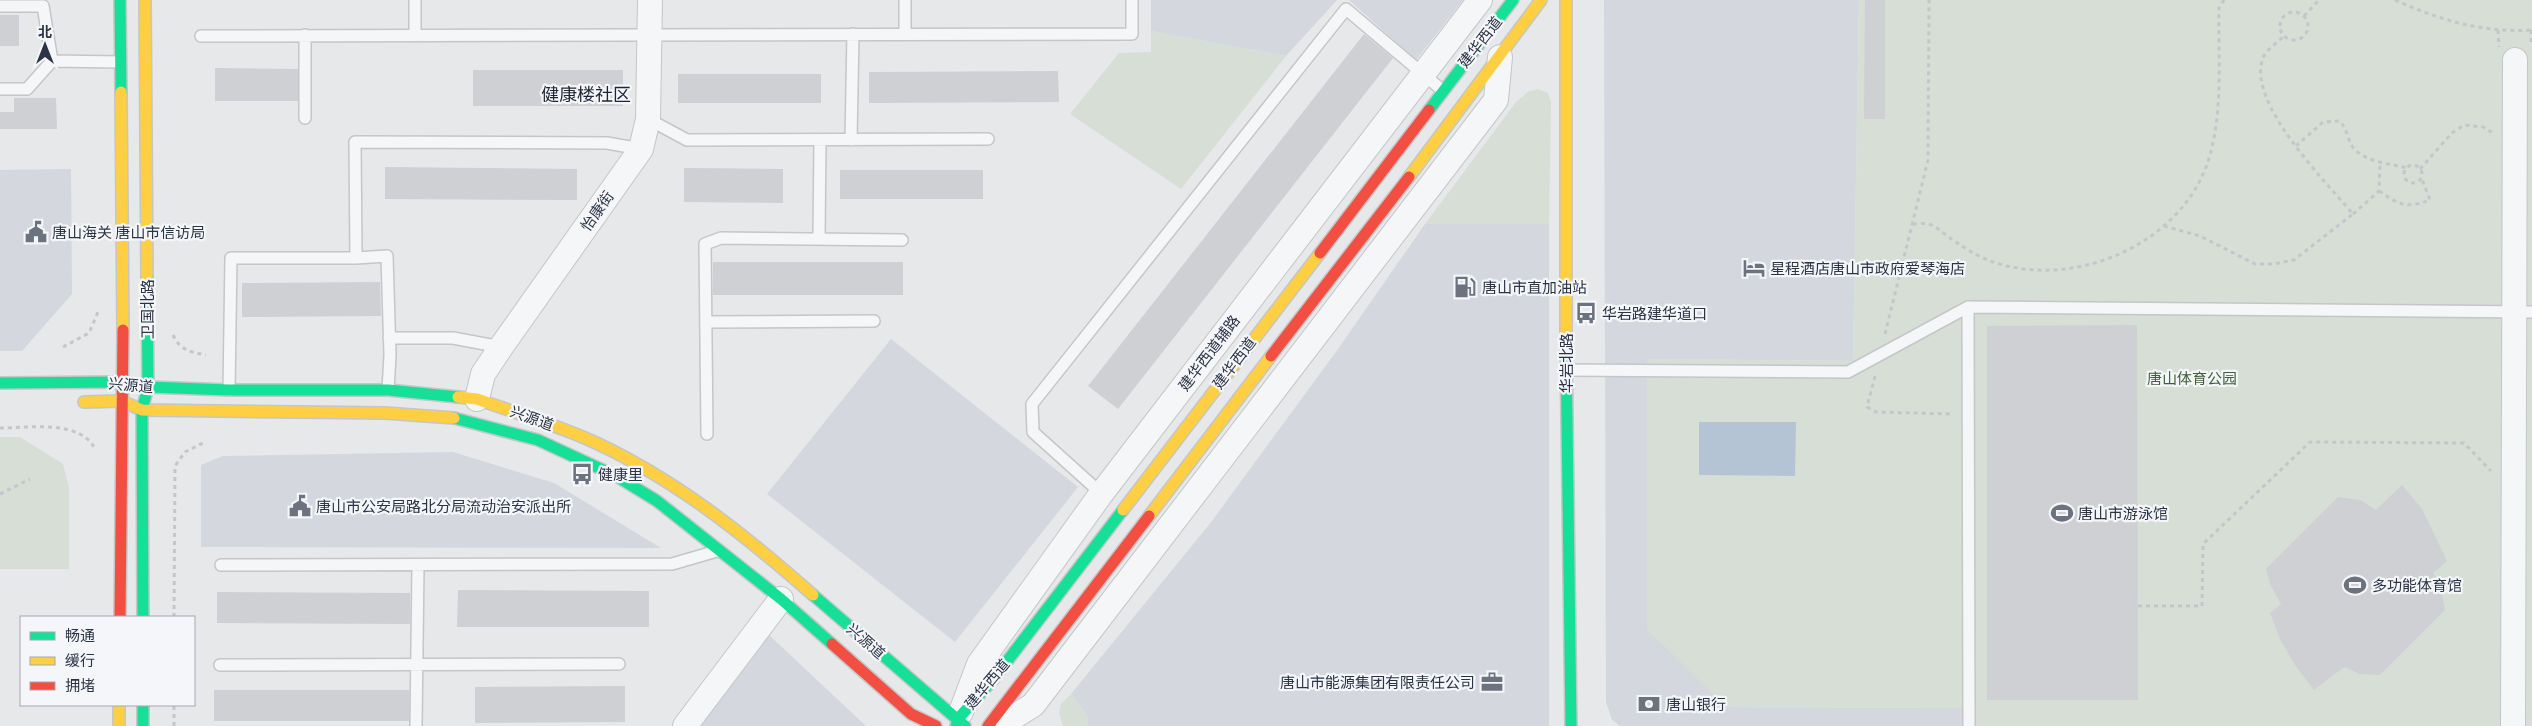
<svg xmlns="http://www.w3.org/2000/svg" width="2532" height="726" font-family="'PT Sans Narrow','Noto Sans SC',sans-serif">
	<rect width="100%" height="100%" fill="#e6e8ea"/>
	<!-- built -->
	<path fill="#d4d7dd" d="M1151,0H1337L1286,56L1151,31Z
		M1349,0H1463L1416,60Z
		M1604,0H1859L1853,361L1648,359L1726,707L1976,708V726H1620L1612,720L1606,702Z
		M71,169L72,294L22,351H0V170Z
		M1425,224H1549V726H1088L1087,715L1071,694L1212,521L1338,349Z
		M891,339L1078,487L955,642L767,494Z
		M453,452L554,483L661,548L201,547V465L223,456Z
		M769,635L866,726H695Z"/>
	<!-- green -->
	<path fill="#d6ded6" d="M1859,0H2532V726H1976V708L1726,707L1647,629V359L1853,361Z
		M1151,31L1286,56L1181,189L1070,114L1119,53L1151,52Z
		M1538,89L1548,93L1551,102L1549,224H1425L1516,102L1528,92Z
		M0,437H20L63,464L69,487V569H0Z
		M1071,694L1087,715L1088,726H1063L1059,713L1061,704Z"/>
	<!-- water -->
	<path fill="#b4c4d5" d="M1699,422H1796L1795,476L1699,475Z"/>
	<!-- building -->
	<path fill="#ced0d3" d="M1865,0H1885V119H1864Z
		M0,15H19V46H0Z
		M1364,34L1393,58L1118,409L1088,386Z
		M215,68L298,69V101H215Z
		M473,70H623V106H473Z
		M1058,71L1059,102L869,103V72Z
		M678,74H821V103H678Z
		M14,98H56L57,129H0V112H14Z
		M385,167L577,169V200L385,199Z
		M684,168L783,169V203L684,202Z
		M840,170H983V199H840Z
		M713,262H903V295H713Z
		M380,282L381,316L242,317V283Z
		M2137,325L2138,700H1987V326Z
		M2402,485L2422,509L2447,561L2433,573L2440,584L2445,610L2380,675L2360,674L2344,667L2314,690L2295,665L2280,639L2270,613L2281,604L2271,586L2266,569L2338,497L2360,500L2376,510Z
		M458,590L649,591V627H457Z
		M217,592L410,593V624L217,623Z
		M625,686V722L475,723V687Z
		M214,690H409V721H214Z"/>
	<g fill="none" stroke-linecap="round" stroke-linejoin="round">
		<!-- lane casing -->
		<g stroke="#c4c6c8" stroke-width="14">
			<path id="lane" d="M415,0V35
				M905,0V34
				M0,6H43L52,61L120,62
				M305,35V118
				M201,36L1132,34V0
				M0,89H27L52,61
				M648,119L687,140L988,139
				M851,140L853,34
				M819,238L820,140
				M356,258L387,256L390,355L388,390
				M706,322L874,321
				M389,338H453L501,347
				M1566,370L1848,372L1968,307
				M229,390L231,258H356L355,142L607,143L641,149
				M707,434L705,244L721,238L902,240
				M1103,495L1033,432L1032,404L1346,9L1442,90
				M221,565L672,564L717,551
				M220,665L619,664
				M416,726L418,566
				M1969,726L1968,307L2532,312"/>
		</g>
		<!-- street casing -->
		<g stroke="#c4c6c8" stroke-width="26">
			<path id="street" d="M477,399L483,374L501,347L641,149L648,119L650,0
				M961,712L979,664L1101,494L1480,0
				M685,726L781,599
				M999,726L1033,705L1496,100L1500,57
				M2513,726L2515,60"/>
		</g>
		<!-- fast casing -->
		<g stroke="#c4c6c8" stroke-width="14">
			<path id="fast" d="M120,0L121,92
				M1429,110L1513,0
				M1566,342L1571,726
				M0,383L124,382L148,387L229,390H388L458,397
				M454,418L538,440L618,477L657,501L781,599L832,644
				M813,595L965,726
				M143,617L142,410L148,387L147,277
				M143,705V726
				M956,726L958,719L995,677L1123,510"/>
		</g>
		<!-- slow casing -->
		<g stroke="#c4c6c8" stroke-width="14">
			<path id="slow" d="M145,0L147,277
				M1566,0V342
				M121,92L123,330
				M1409,177L1541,0
				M458,397L477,399C513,412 550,423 585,438C670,475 744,534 813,595
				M84,402L121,401L142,410L385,413L454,418
				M1123,510L1320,253
				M1149,516L1271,356
				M119,705V726"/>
		</g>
		<!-- jam casing -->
		<g stroke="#c4c6c8" stroke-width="14">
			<path id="jam" d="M1320,253L1429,110
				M1271,356L1409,177
				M120,617L123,330
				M832,644L911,714L936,726
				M988,726L1149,516"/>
		</g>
		<!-- path -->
		<path stroke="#c5c6ca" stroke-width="3" stroke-dasharray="4 4" stroke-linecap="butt" d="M2395,0C2440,20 2482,33 2532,30
			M2280 26a14 14 0 1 1 28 0a14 14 0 1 1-28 0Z
			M2304,16L2319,0
			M2498,30L2499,47
			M2531,30V45
			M2296,146L2323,122L2340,121C2347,130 2347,136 2352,146C2361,161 2391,164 2407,168
			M2404 174a9 9 0 1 1 18 0a9 9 0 1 1-18 0Z
			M2420,169L2452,133L2464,125L2483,127L2493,133
			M2379,191C2400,205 2405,209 2430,200L2421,177
			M2353,214L2379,191L2380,161
			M1913,224C1917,224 1923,223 1928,224C1935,225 1944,234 1950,238C1967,250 1983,260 2003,265C2087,287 2190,237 2211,151C2223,105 2218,54 2219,8L2224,0
			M2164,226L2200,236L2255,264H2273L2294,260L2353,214C2325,181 2246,102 2263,58C2266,50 2278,42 2284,36
			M1885,334L1928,160L1929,0
			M173,335C180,350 190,352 206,355
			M63,347L89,333L98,312
			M1875,376L1867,407L1876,412L1953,414
			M0,428C29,428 80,419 95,449
			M0,494L30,479
			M2138,606H2202L2203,544L2310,442L2464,443L2491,471
			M174,617L175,466L185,452L203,443
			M174,726V705"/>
		<!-- lane -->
		<use href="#lane" stroke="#f5f6f7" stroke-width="11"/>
		<!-- street -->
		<use href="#street" stroke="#f5f6f7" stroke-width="24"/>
		<!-- fast -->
		<use href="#fast" stroke="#16e098" stroke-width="11"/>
		<!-- slow -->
		<use href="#slow" stroke="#ffcf43" stroke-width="11"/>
		<!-- jam -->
		<use href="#jam" stroke="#f24e42" stroke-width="11"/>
	</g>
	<!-- icons -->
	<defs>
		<g id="civic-bare" transform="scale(1.725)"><path d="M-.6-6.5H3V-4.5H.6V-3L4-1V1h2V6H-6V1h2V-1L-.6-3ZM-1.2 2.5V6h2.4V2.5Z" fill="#6c737f" stroke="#f4f6f9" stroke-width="2.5" paint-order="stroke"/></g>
		<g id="hotel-bare" transform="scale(1.725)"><path d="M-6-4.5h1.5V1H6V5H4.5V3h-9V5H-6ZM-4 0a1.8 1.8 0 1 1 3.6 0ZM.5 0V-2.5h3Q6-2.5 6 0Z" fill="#6c737f" stroke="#f4f6f9" stroke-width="2.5" paint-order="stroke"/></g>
		<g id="fuel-bare" transform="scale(1.725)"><path d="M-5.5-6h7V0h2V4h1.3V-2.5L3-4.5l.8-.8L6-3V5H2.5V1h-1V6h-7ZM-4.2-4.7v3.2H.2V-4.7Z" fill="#6c737f" stroke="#f4f6f9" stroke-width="2.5" paint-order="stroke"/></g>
		<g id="bus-bare" transform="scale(1.725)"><path d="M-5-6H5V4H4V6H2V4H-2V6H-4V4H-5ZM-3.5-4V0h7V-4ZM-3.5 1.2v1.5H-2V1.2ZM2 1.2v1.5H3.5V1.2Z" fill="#6c737f" stroke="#f4f6f9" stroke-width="2.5" paint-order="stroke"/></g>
		<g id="stadium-bare" transform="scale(1.725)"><path d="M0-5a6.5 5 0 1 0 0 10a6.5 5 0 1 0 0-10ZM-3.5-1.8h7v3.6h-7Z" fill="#6c737f" stroke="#f4f6f9" stroke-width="2.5" paint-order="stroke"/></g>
		<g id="office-bare" transform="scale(1.725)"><path d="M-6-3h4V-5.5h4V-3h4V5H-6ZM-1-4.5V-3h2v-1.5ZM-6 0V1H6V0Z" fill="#6c737f" stroke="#f4f6f9" stroke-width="2.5" paint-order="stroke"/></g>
		<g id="bank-bare" transform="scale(1.725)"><path d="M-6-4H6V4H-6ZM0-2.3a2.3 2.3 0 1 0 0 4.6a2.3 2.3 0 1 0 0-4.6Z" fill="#6c737f" stroke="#f4f6f9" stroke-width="2.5" paint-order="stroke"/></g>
	</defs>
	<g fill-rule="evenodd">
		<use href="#civic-bare" x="36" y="232"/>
		<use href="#hotel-bare" x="1754" y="268"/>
		<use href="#fuel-bare" x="1465" y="287"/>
		<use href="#bus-bare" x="1586" y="313"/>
		<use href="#bus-bare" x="582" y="474"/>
		<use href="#civic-bare" x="300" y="506"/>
		<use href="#stadium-bare" x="2062" y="513"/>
		<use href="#stadium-bare" x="2355" y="585"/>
		<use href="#office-bare" x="1492" y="682"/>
		<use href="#bank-bare" x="1649" y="704"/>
	</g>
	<g text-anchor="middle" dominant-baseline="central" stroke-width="4.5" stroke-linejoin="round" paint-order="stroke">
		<!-- street labels -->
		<g font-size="15" fill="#2b3445" stroke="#f4f6f9">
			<text transform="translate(1480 42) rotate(-52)">建华西道</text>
			<text transform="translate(597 211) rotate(-55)">怡康街</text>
			<text transform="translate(147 309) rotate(-90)">卫国北路</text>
			<text transform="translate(1209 353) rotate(-53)">建华西道辅路</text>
			<text transform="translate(1234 363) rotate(-53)">建华西道</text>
			<text transform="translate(1566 363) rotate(-90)">华岩北路</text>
			<text transform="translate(131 385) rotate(5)">兴源道</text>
			<text transform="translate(532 418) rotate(20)">兴源道</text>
			<text transform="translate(866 641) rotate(41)">兴源道</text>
			<text transform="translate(987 684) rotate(-50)">建华西道</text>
		</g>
		<!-- poi labels -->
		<g font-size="15" fill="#2b3445" stroke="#f4f6f9" text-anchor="start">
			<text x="52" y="232">唐山海关 唐山市信访局</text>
			<text x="1770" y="268">星程酒店唐山市政府爱琴海店</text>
			<text x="1482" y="287">唐山市直加油站</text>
			<text x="1602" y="313">华岩路建华道口</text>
			<text x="598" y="474">健康里</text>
			<text x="316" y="506">唐山市公安局路北分局流动治安派出所</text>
			<text x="2078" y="513">唐山市游泳馆</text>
			<text x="2372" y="585">多功能体育馆</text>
			<text x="1475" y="682" text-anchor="end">唐山市能源集团有限责任公司</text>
			<text x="1666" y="704">唐山银行</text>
		</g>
		<!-- park labels -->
		<g font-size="15" fill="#3f6138" stroke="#f4f6f9">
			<text x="2192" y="378">唐山体育公园</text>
		</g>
		<!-- quarter labels -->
		<g font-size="18" fill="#1d2536" stroke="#f4f6f9">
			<text x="586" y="94">健康楼社区</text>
		</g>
	</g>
	<!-- legend -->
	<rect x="20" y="616" width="175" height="90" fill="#f4f6f9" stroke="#a4a8b1"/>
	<rect x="30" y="632" width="25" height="8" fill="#16e098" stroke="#a4a8b1"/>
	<text x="65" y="641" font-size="15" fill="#2b3445">畅通</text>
	<rect x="30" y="657" width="25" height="8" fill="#ffcf43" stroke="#a4a8b1"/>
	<text x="65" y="666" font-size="15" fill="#2b3445">缓行</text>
	<rect x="30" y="682" width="25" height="8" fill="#f24e42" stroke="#a4a8b1"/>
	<text x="65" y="691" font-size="15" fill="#2b3445">拥堵</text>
	<!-- north arrow -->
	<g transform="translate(45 45)" stroke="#f4f6f9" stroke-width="4" paint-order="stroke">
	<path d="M0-4L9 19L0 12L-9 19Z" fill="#2b3445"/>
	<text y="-8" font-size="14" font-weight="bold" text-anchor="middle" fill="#2b3445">北</text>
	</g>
</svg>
